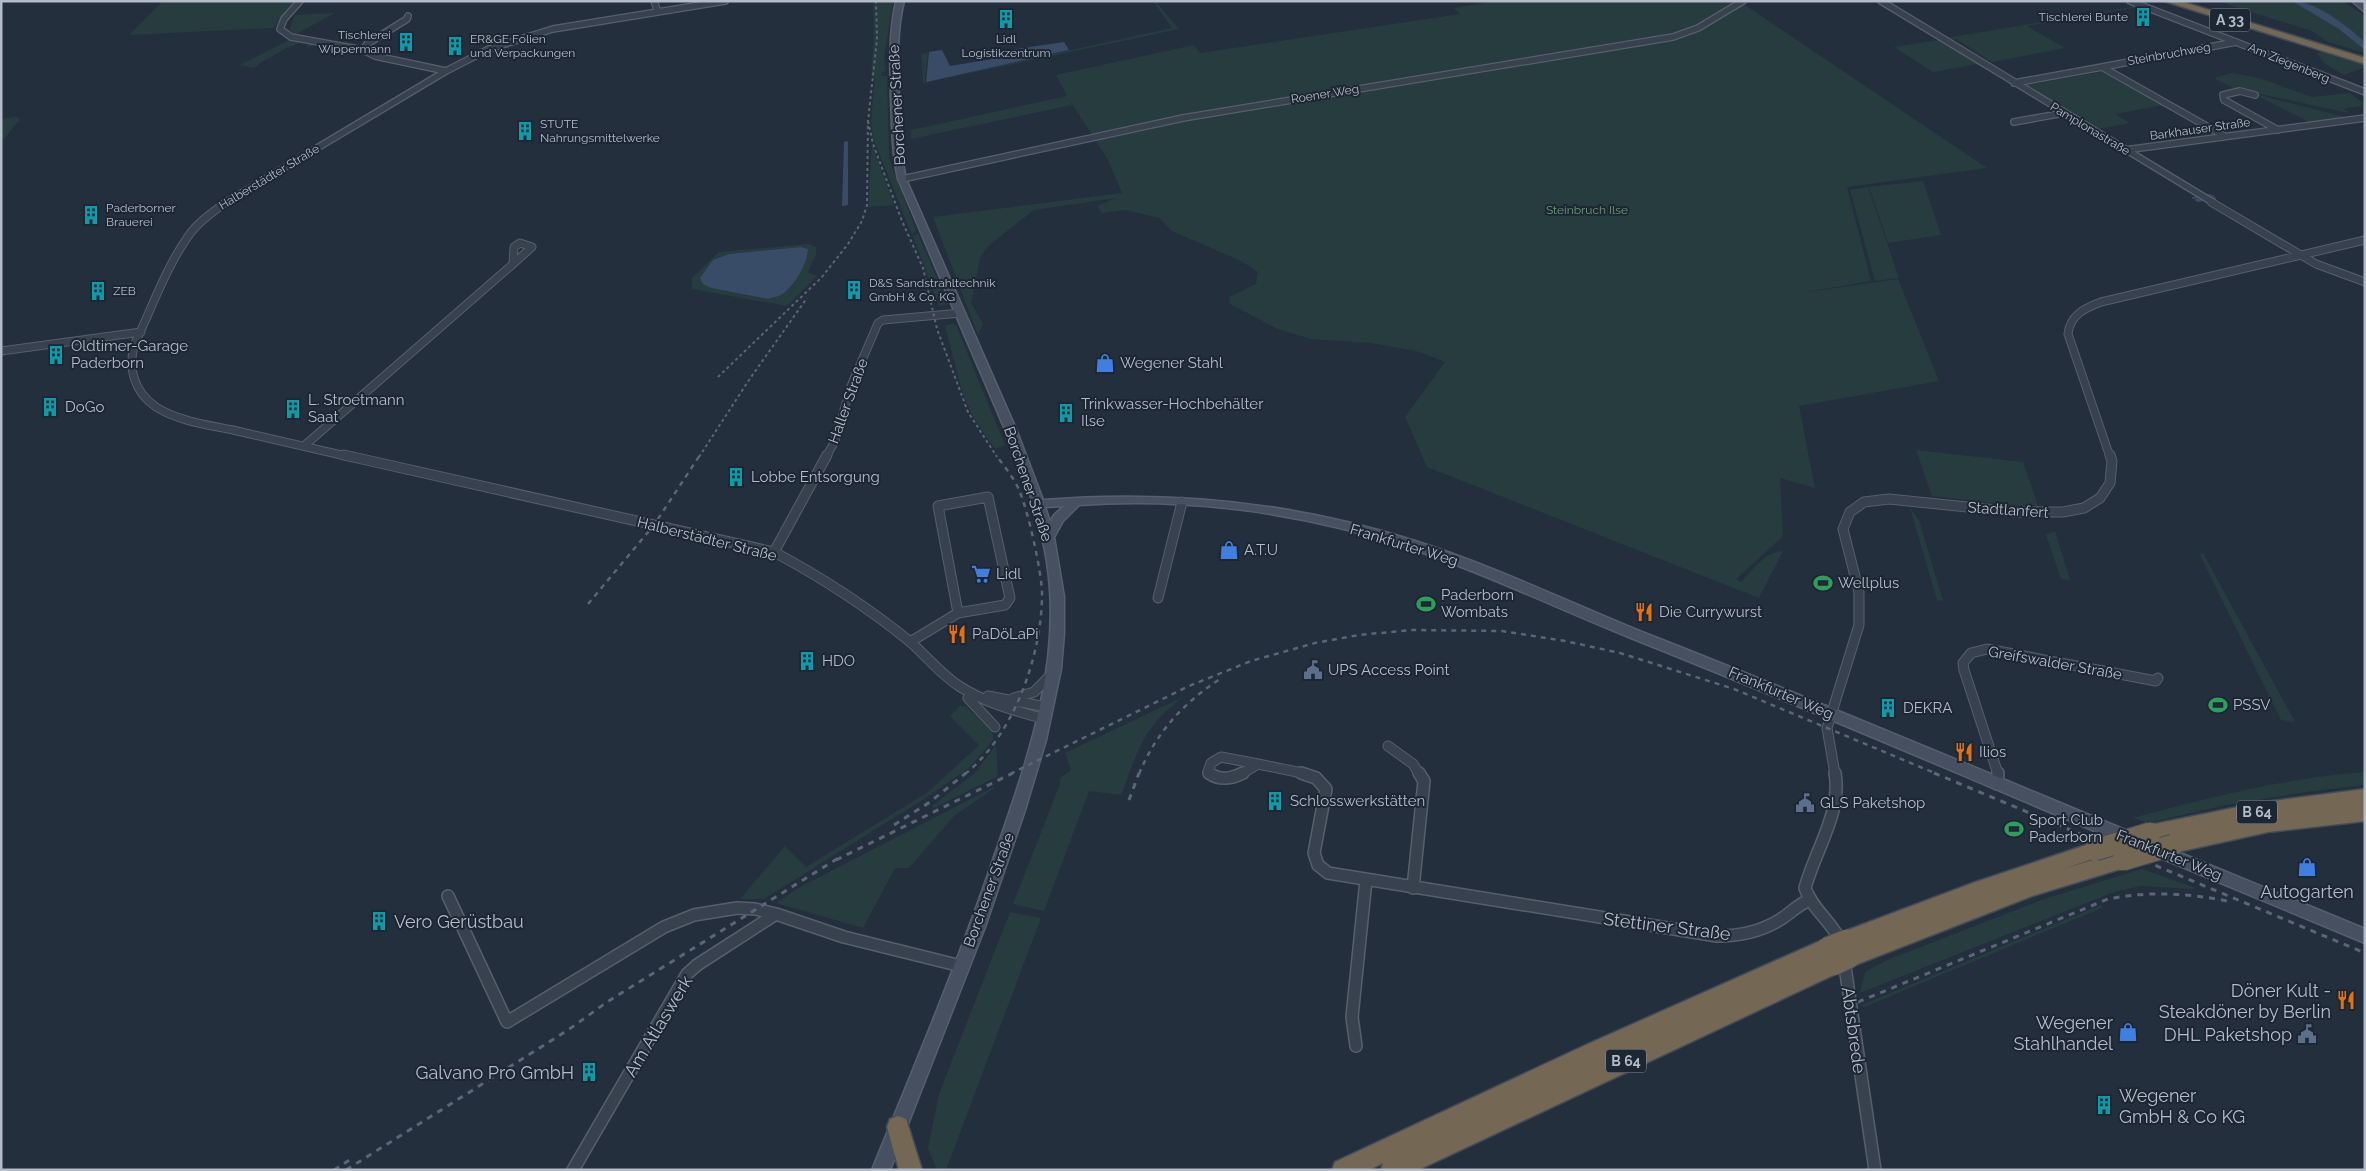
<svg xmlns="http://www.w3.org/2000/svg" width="2366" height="1171" font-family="Raleway,sans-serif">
	<rect width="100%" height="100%" fill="#242f3e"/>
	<!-- green -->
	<path fill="#263c3f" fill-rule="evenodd" d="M163,1H297L273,28L129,35Z
		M873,1H893L884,58L886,71L882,72L881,76H887L889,159L916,230L912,235L873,138L871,121L875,77H871L874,37Z
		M1153,1H1155L1179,29L923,83L921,54L928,53L925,82L1172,28Z
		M1495,1H1739L1987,168L1847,187L1871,281L1800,293L1898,279L1939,381L1799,406L1815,488L1780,478L1783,536L1736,579L1741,582C1753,570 1765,551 1783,551L1759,598L1427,467L1405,417L1445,362L1420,352L1372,343L1311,339L1278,329L1230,304L1229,297L1256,284L1258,272L1241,261L1172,231L1159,218L1126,210L1102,213L1097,206L1116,198L1034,210L988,246L980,258L971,303L983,324L978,335L933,217L1122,193L1108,160L1069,99L1072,105L911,139V130L1067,96L1056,75L1194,45L1200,53L1460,14L1454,8Z
		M2217,1H2343L2365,16V53L2328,42L2312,31Z
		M2137,6L2139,7L2027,26L2065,48L1992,62L1956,39L1948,40L1945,38Z
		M335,13L296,34H293L290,28L295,15Z
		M293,38L317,43L306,49L309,45L303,42L287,48L258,64V66L253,68L240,65Z
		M1938,40L1978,64L1933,72L1894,47Z
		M2328,45L2365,61V67L2344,75L2324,63L2317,54Z
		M2102,72L2164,105L2115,114L2130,123L2098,129L2026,85Z
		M2232,73L2259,78L2312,97L2350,93L2364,104H2360L2362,106L2346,108L2344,110L2348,111V113L2233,88L2214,78Z
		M2254,94L2345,117L2309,122Z
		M16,117L20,119L1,143V119Z
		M872,145L875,153L894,205L868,207Z
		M1923,181L1941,235L1888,243L1869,187Z
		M1868,187L1899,278L1875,281L1850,190Z
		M918,234L948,304L939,306L913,236Z
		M808,244L816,247V254L808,272L817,276L787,306L692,289V278L719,252ZM801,247L808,249V254L799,273L786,292L768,299L711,288L704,284L720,257L729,254Z
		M951,324L956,325L1005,445L995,449L973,417L962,391L945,326Z
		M1916,450L2023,462L2039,508L1932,496Z
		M1910,508L1919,520L1943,601L1937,600Z
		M2055,531L2070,580L2061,579L2046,535Z
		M2203,553L2295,722L2281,720L2200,555Z
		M1183,697C1175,704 1166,710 1159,718C1140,739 1131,769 1121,795L1089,791L1044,911L1013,904L1060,784V778L1071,770L1065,753Z
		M960,706H966L992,732L994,739L969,768L927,797L764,899H740L785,846L806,867L928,792L979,745L950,716Z
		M996,745L998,776L934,808L932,806L976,772Z
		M2365,772V785L2313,791L2226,805L2148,823L2133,818C2209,797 2286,778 2365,772Z
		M994,787L993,789L954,816L909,868H895L863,928L776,903L800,887Z
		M2142,869L2193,887V889L2141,886L2114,892L1860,993L1865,972L1887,960L2044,899Z
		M2101,905L2104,907L1864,1007L1862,1005Z
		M1010,912L1041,918L946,1170H937L928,1148L939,1094Z"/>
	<!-- water -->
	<path fill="#394c67" d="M1064,42L1069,50L926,82L929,52L942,50L950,66L1011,56L1009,50Z
		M846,141L848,142V205L842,206L844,142Z
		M801,247L808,249C808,262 796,282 786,291C782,296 774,297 768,299L711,288L703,284L700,278L713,260L729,254Z"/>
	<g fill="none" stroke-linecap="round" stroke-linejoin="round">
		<!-- stream -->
		<path stroke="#394c67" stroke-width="2" d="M2193,198L2210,195
			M2196,200L2213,196
			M2198,201L2215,198"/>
		<!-- river -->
		<path fill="#394c67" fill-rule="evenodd" d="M2292,1C2316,1 2347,26 2365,42V50L2339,29Z"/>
		<!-- street-far3 casing -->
		<g stroke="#565f6c" stroke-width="8">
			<path id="street-far3" d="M300,1L284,19L280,29L291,37L363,50L375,56L446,71
				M654,1L658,12
				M1881,1L2214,203
				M2130,1L2365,92
				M363,50L367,44L407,19L408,16
				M2014,83L2102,67
				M2255,95L2240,91L2223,95L2224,100L2278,130
				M2014,122L2064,113
				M2224,136L2102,67L2236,42
				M2125,150L2365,118
				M902,179L1183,118L1673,37L1698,28L1743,1
				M225,203L446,71L489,49L553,29L725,1"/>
		</g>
		<!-- street-far2 casing -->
		<g stroke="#565f6c" stroke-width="9">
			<path id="street-far2" d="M226,202C213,212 198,222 189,235C166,267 152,308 135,343C127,367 134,392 156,407C178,421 208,425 233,430C272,439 311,448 350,457
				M2211,202L2316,264L2365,282
				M520,243L532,247L513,264L514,247Z
				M1,351L141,332
				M304,446L513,264
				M826,457L835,441L851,386L878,323L883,320L961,313
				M2110,457L2068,334C2070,315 2085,308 2101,302L2365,240"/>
		</g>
		<!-- street-far1 casing -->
		<g stroke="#565f6c" stroke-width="11">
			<path id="street-far1" d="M344,455L774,552C821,577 867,607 908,640C926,655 940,674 959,686C985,703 1016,711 1045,719
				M988,497L1010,598L1005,605L958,613L938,506Z
				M774,552L827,455
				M1158,598L1182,502
				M910,642L958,613
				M971,693L968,698L995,727
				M988,696L1047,707
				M1014,698L1034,692L1052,674
				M1388,746L1413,764L1419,774
				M1258,764L1307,774
				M1211,774L1208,772L1211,763L1221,757L1258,764
				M1241,774L1258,764
				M1835,774L1827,728L1859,625V592L1843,529L1850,512L1864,502L1889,499L2016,512H2063L2084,508L2100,498L2110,483L2112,461L2110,455
				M1998,774L1964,670L1963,663L1971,653L1987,649L2156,681L2158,678"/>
		</g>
		<!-- street casing -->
		<g stroke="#565f6c" stroke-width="14">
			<path id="street" d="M1209,773C1220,781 1231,779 1243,773
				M1301,773L1316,778L1326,789L1314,853L1318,865L1328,873L1717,936C1740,936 1761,932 1781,919C1791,913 1798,904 1810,900
				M1835,773C1842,812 1815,851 1805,888C1812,909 1832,922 1841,942
				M1997,784L1998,773
				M1413,888L1424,781L1419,773
				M448,896L507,1022L664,927L694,915L737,908L755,909L776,914
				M1844,960L1875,1170
				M1356,1046L1352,1017L1366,880
				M573,1170L687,974L697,965L776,914L844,937L961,966"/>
		</g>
		<!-- secondary casing -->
		<g stroke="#565f6c" stroke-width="3">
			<path id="secondary" d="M896,1H904C896,33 898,65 899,98C900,125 900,152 906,179L1016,429L1043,500C1169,490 1294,502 1415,541C1494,566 1570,603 1647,634C1811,698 1973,767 2135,834L2137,839L2135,844L2130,845L2125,844C1960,774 1797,704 1631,638C1557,608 1484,573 1409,548C1305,513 1188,497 1079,505L1063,521L1054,537L1064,597V633L1061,669L1046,740L1025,810L985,927L890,1170H872C914,1067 957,965 993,860C1026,764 1063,665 1047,562C1037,498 1008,437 983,378C954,312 927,245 898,179C892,152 892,125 891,98C890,65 889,33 896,1ZM1064,506L1054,515L1050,522L1045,507Z
				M2352,1H2360L2365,6V12Z
				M2156,843L2365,929V943L2151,854L2149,849L2151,844Z"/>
		</g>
		<!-- highway casing -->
		<g stroke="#434c59" stroke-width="3">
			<path id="highway" d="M2164,1H2180L2365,58V64Z
				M2365,789V821L2268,832L2173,853L2166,851L2163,845L2166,839L2175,836L2150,841L2143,839L2140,833L2143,827L2150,825L2258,803Z
				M2095,842L2102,844L2105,850L2102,856L2063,869L2123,851L2130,854L2133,860L2130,866L2032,896L1850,967L1843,964L1840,972L1418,1170H1381L1383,1163L1369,1170H1332L1335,1162L1588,1044L1820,941L1827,939L1834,941L1837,948L1831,956L1840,958L1843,950L1846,949L1840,947L1837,940L1840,933L1973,883Z
				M898,1116L906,1119L922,1170H899L887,1127L890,1119Z"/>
		</g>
		<!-- street-far3 -->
		<use href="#street-far3" stroke="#38414e" stroke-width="5.5"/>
		<!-- street-far2 -->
		<use href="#street-far2" stroke="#38414e" stroke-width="7"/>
		<!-- street-far1 -->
		<use href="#street-far1" stroke="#38414e" stroke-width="9"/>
		<!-- street -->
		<use href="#street" stroke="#38414e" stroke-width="11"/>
		<!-- secondary -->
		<use href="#secondary" fill="#465061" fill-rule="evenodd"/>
		<!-- highway -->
		<use href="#highway" fill="#746855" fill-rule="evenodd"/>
		<!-- rail-far2 -->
		<path stroke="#5a6575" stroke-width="2" stroke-dasharray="3 3" stroke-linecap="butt" d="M868,121L873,144L902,221L923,268L937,329L968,412L997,457
			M718,377L822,277L848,244L862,221L867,205L868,121L877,39L876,1
			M699,457L749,380L807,298"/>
		<!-- rail-far1 -->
		<path stroke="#5a6575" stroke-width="2.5" stroke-dasharray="5 5" stroke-linecap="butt" d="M588,604L654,525L700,455
			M965,774C1014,735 1042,655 1042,594C1042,573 1028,510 1019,490C1014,478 1004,466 996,455
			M1010,774L1189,686L1251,661L1315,643L1359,635L1412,630L1502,631L1565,641L1620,653L1734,689L1937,774
			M1139,774C1156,733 1183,703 1220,679"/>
		<!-- rail -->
		<path stroke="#5a6575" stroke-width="3" stroke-dasharray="6 6" stroke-linecap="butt" d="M1934,773L2365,953
			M1129,800L1139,773
			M894,825L930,802L966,773
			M836,860L1013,773
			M1858,1002L2108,899C2148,891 2187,893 2227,901
			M334,1170L351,1159
			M346,1170L568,1030L607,1002L840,857"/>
		<!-- highway-bridge casing -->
		<g stroke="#434c59" stroke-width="23" stroke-linecap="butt">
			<path id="highway-bridge" d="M2095,850L2150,833
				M2123,860L2173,845
				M1827,948L1847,940
				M1833,965L1850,957"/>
		</g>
		<!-- highway-bridge -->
		<use href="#highway-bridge" stroke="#746855" stroke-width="21"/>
	</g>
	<!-- icons -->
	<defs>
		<g id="building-bare" transform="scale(1.5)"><path d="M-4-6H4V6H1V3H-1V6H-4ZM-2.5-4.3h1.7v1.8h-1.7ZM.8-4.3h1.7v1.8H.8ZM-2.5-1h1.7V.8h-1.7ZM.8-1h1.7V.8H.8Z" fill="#0f9aa8" stroke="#1d2633" stroke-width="2.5" paint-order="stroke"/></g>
		<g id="shop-bare" transform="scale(1.5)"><path d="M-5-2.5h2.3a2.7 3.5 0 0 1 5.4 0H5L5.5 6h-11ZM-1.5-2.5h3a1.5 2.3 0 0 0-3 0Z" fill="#3f7fe0" stroke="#1d2633" stroke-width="2.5" paint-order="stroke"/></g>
		<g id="supermarket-bare" transform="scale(1.5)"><path d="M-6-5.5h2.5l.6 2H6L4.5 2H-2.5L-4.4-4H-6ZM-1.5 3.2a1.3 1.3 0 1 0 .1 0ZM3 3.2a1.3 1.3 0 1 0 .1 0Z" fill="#3f7fe0" stroke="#1d2633" stroke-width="2.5" paint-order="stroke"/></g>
		<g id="stadium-bare" transform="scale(1.5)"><path d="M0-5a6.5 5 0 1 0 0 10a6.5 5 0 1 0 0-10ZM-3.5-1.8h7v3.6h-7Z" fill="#2e9e5b" stroke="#1d2633" stroke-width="2.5" paint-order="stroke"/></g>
		<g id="restaurant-bare" transform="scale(1.5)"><path d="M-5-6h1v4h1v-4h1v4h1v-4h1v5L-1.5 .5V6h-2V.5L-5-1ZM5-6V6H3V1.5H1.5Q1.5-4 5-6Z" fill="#e8710a" stroke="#1d2633" stroke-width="2.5" paint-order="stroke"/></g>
		<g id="civic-bare" transform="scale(1.5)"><path d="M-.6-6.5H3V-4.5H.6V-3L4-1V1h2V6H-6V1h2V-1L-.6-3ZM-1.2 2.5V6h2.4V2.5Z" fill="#5c6f8a" stroke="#1d2633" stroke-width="2.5" paint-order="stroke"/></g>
	</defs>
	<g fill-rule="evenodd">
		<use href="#building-bare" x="2143" y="17"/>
		<use href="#building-bare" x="1006" y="19"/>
		<use href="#building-bare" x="406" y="42"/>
		<use href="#building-bare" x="455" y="46"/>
		<use href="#building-bare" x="525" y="131"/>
		<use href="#building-bare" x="91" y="215"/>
		<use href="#building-bare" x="854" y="290"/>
		<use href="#building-bare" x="98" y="291"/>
		<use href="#building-bare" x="56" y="355"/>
		<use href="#shop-bare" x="1105" y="363"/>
		<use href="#building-bare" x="50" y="407"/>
		<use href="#building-bare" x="293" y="409"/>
		<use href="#building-bare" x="1066" y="413"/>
		<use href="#building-bare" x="736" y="477"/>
		<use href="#shop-bare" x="1229" y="550"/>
		<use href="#supermarket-bare" x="981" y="574"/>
		<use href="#stadium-bare" x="1823" y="583"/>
		<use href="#stadium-bare" x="1426" y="604"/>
		<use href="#restaurant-bare" x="1644" y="612"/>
		<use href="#restaurant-bare" x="957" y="634"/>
		<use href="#building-bare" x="807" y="661"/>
		<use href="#civic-bare" x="1313" y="670"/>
		<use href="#stadium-bare" x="2218" y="705"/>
		<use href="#building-bare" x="1888" y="708"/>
		<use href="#restaurant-bare" x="1964" y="752"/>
		<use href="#building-bare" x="1275" y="801"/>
		<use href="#civic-bare" x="1805" y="803"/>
		<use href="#stadium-bare" x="2014" y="829"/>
		<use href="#shop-bare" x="2307" y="867"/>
		<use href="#building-bare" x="379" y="921"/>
		<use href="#restaurant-bare" x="2346" y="1000"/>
		<use href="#shop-bare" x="2128" y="1032"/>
		<use href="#civic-bare" x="2307" y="1034"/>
		<use href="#building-bare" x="589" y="1072"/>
		<use href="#building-bare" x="2104" y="1105"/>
	</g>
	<g text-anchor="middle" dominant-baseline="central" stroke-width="4" stroke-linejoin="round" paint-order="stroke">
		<!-- far-poi labels -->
		<g font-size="12" fill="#b4bcc9" stroke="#1d2633" text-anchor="start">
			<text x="2128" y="17" text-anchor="end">Tischlerei Bunte</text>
			<text x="391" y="35" text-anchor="end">Tischlerei<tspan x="391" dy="14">Wippermann</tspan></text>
			<text x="470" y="39">ER&amp;GE Folien<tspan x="470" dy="14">und Verpackungen</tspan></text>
			<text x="1006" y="39" text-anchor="middle">Lidl<tspan x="1006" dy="14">Logistikzentrum</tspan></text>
			<text x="540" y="124">STUTE<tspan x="540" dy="14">Nahrungsmittelwerke</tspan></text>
			<text x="106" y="208">Paderborner<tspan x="106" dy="14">Brauerei</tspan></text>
			<text x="869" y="283">D&amp;S Sandstrahltechnik<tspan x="869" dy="14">GmbH &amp; Co. KG</tspan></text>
			<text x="113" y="291">ZEB</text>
		</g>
		<!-- far-street labels -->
		<g font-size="12" fill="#b4bcc9" stroke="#1d2633">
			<text transform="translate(2169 54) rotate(-10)">Steinbruchweg</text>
			<text transform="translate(2289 63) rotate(22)">Am Ziegenberg</text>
			<text transform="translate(1325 94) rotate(-9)">Roener Weg</text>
			<text transform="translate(2090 129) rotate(31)">Pamplonastraße</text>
			<text transform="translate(2200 129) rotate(-8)">Barkhauser Straße</text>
			<text transform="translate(269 177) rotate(-31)">Halberstädter Straße</text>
		</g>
		<!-- far-park labels -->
		<g font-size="12" fill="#6b9a76" stroke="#1d2633">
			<text x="1587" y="210">Steinbruch Ilse</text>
		</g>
		<!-- shield labels -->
		<g fill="#1d2633" stroke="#878f9c" stroke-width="1">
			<rect x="2210" y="8.5" width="40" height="23" rx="4"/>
			<rect x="2237" y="800.5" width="40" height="23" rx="4"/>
			<rect x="1606" y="1049.5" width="40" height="23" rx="4"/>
		</g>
		<g font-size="14" font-weight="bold" fill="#b4bcc9">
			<text x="2230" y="20">A 33</text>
			<text x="2257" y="812">B 64</text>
			<text x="1626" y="1061">B 64</text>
		</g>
		<!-- street labels -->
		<g font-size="15" fill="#b4bcc9" stroke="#1d2633">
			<text transform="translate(897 105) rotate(-93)">Borchener Straße</text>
			<text transform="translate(848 401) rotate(-70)">Haller Straße</text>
			<text transform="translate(1028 484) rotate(71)">Borchener Straße</text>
			<text transform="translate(2008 510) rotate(4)">Stadtlanfert</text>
			<text transform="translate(707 539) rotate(14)">Halberstädter Straße</text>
			<text transform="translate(1404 545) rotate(17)">Frankfurter Weg</text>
			<text transform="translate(2055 663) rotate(10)">Greifswalder Straße</text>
			<text transform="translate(1781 693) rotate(23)">Frankfurter Weg</text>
			<text transform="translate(2169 855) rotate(22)">Frankfurter Weg</text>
			<text transform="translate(989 890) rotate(-70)">Borchener Straße</text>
		</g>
		<!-- poi labels -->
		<g font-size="15" fill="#b4bcc9" stroke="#1d2633" text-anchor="start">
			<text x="71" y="346">Oldtimer-Garage<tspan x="71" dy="17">Paderborn</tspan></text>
			<text x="1120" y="363">Wegener Stahl</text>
			<text x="308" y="400">L. Stroetmann<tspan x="308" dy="17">Saat</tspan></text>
			<text x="1081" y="404">Trinkwasser-Hochbehälter<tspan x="1081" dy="17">Ilse</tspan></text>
			<text x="65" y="407">DoGo</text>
			<text x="751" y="477">Lobbe Entsorgung</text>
			<text x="1244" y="550">A.T.U</text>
			<text x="996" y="574">Lidl</text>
			<text x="1838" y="583">Wellplus</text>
			<text x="1441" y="595">Paderborn<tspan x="1441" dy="17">Wombats</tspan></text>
			<text x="1659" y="612">Die Currywurst</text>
			<text x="972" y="634">PaDöLaPi</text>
			<text x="822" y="661">HDO</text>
			<text x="1328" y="670">UPS Access Point</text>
			<text x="2233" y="705">PSSV</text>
			<text x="1903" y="708">DEKRA</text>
			<text x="1979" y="752">Ilios</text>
			<text x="1290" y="801">Schlosswerkstätten</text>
			<text x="1820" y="803">GLS Paketshop</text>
			<text x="2029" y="820">Sport Club<tspan x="2029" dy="17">Paderborn</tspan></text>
		</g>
		<!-- near-poi labels -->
		<g font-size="18" fill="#b4bcc9" stroke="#1d2633" text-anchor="end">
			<text x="2307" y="891" text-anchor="middle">Autogarten</text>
			<text x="394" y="921" text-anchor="start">Vero Gerüstbau</text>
			<text x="2331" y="990">Döner Kult -<tspan x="2331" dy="21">Steakdöner by Berlin</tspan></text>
			<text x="2113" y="1022">Wegener<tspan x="2113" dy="21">Stahlhandel</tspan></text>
			<text x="2292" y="1034">DHL Paketshop</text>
			<text x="574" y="1072">Galvano Pro GmbH</text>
			<text x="2119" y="1095" text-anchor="start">Wegener<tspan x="2119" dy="21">GmbH &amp; Co KG</tspan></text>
		</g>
		<!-- near-street labels -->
		<g font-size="18" fill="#b4bcc9" stroke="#1d2633">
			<text transform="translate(1667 926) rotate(7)">Stettiner Straße</text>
			<text transform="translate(658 1026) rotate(-59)">Am Atlaswerk</text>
			<text transform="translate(1854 1030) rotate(82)">Abtsbrede</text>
		</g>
	</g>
	<!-- border -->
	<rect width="2366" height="1171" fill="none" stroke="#b4bcc9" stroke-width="5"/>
</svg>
